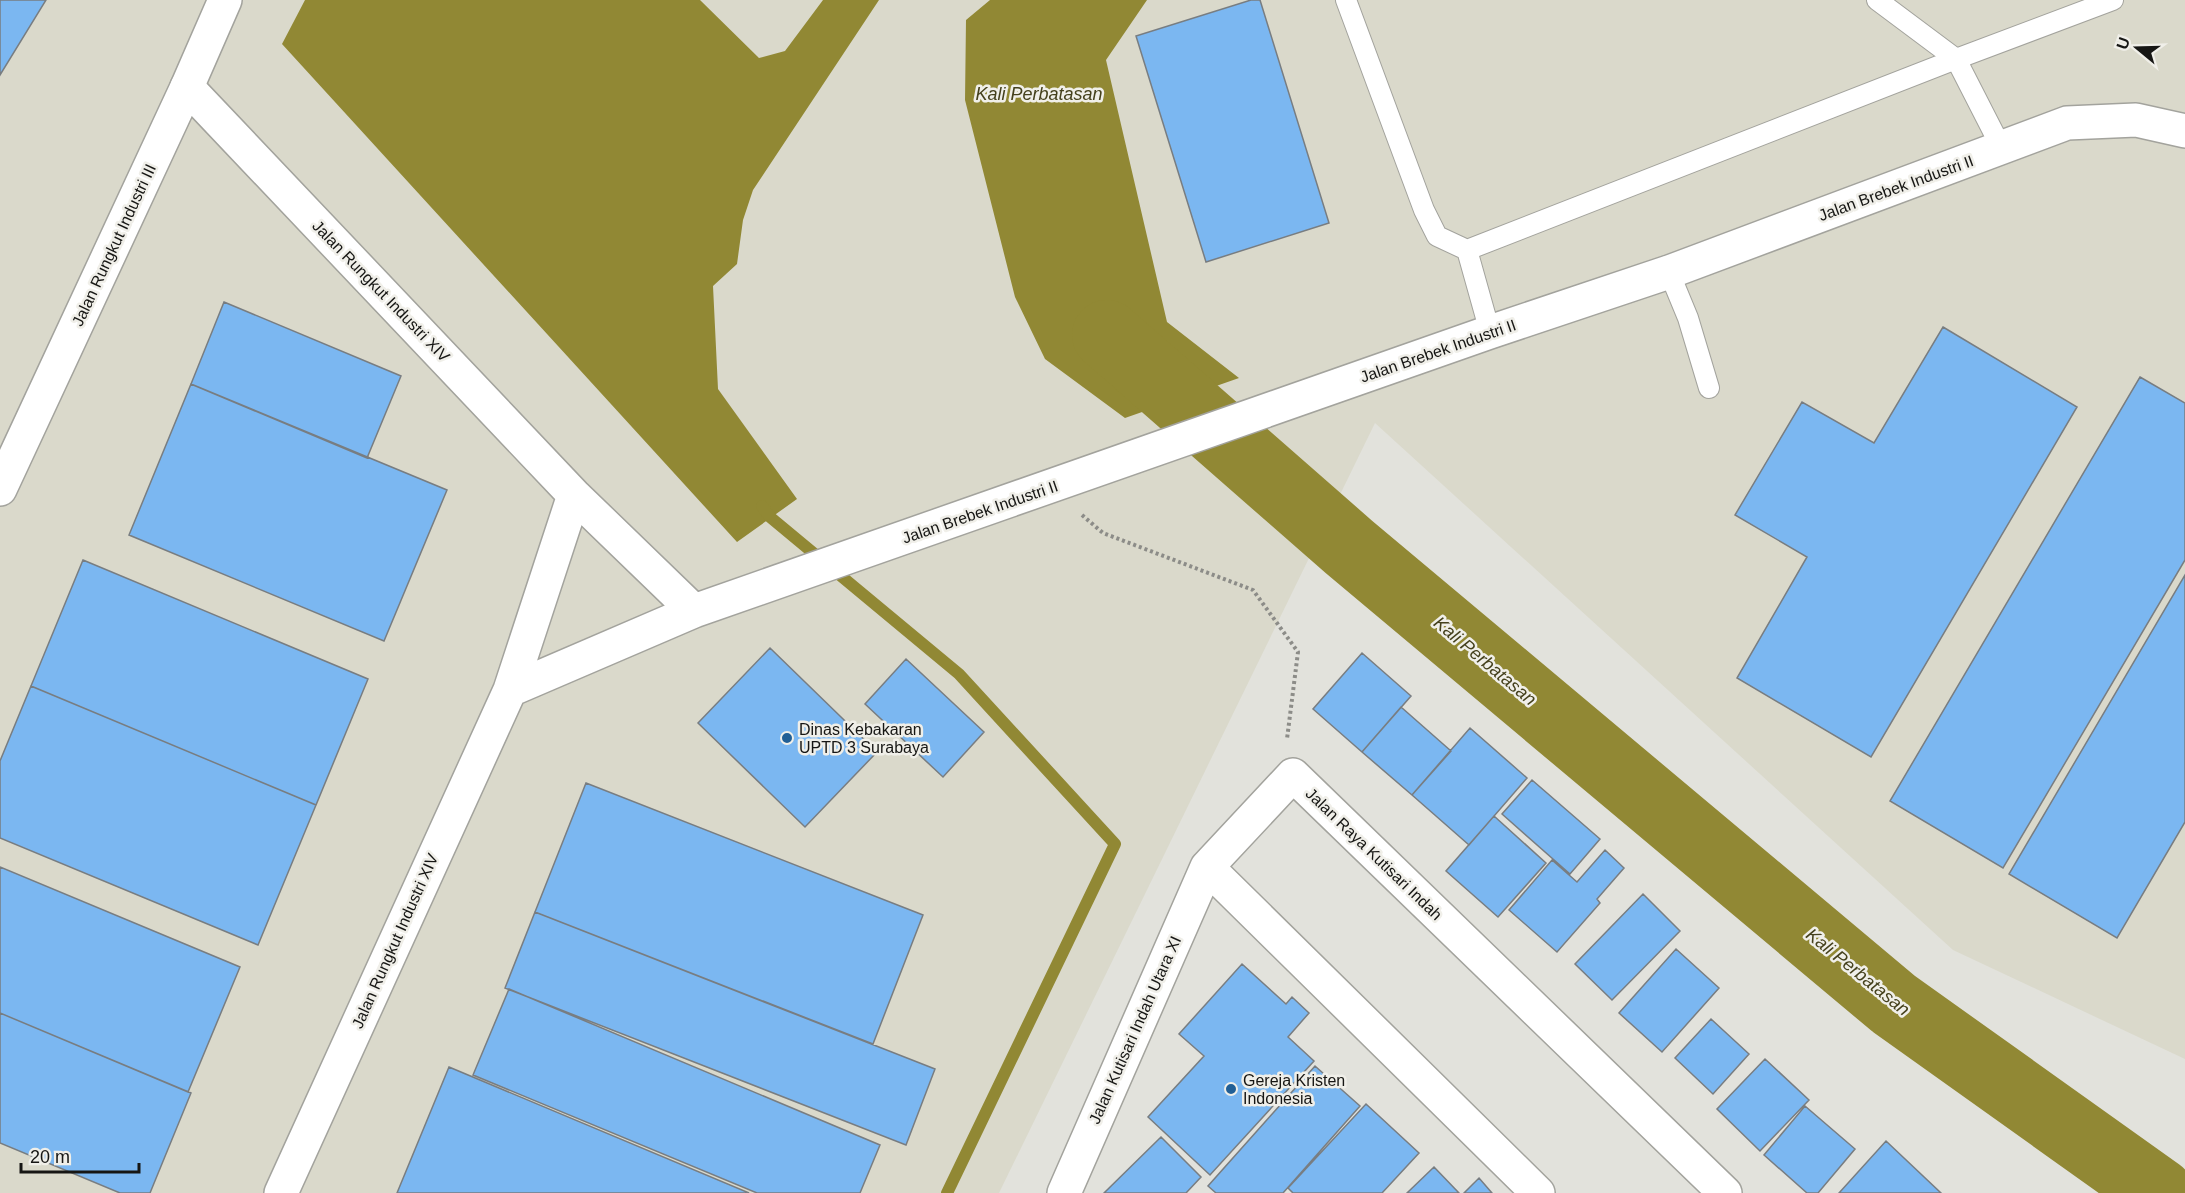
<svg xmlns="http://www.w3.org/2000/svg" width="2185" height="1193" font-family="Arial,sans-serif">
	<rect width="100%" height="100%" fill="#e2e2dc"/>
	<!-- built -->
	<path fill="#dad9cb" d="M0,0H2185V1059L1953,950L1375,423L999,1193H0Z"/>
	<!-- water -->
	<path fill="#918834" d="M305,0H700L759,58L785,51L823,0H879L753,190L743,220L737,264L713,286L718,389L797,499L737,542L282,44Z
		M990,0H1147L1106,60L1167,322L1239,378L1125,418L1045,359L1015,297L965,100L966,20Z"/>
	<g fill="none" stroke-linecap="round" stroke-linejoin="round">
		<!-- stream -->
		<path stroke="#918834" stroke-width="12" d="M762,506L770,517L959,674L1115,844L947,1193"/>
		<!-- river -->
		<path stroke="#918834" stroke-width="70" d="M1107,335L1349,547L1894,1004L2159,1193"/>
	</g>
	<!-- building -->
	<path fill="#7bb7f1" stroke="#787d81" stroke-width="1.5" d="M0,0H46L0,75Z
		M1251,0H1260L1329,223L1206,262L1136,36Z
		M224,302L401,376L367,458L191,384Z
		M1943,327L2077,407L1871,757L1737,678L1807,557L1735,515L1802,402L1874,443Z
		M2140,377L2185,403V560L2003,868L1890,801Z
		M191,384L447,490L384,641L129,535Z
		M83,560L368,679L316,805L31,686Z
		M2185,575V822L2117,938L2009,874Z
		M770,648L877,752L805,827L698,723Z
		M1362,653L1411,696L1362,752L1313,709Z
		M906,659L984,732L943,777L865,704Z
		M31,686L316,805L258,945L0,838V761Z
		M1401,707L1451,751L1412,795L1362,752Z
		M1470,728L1527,778L1469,845L1412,795Z
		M1532,780L1600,839L1570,874L1502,814Z
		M586,783L923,915L873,1044L535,912Z
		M1494,816L1546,863L1498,917L1446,871Z
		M1605,850L1624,868L1597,899L1600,903L1557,952L1509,910L1552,860L1577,882Z
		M0,867L240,967L188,1092L0,1013Z
		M1643,894L1680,931L1612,1000L1575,964Z
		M535,912L935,1069L906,1145L505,988Z
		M1676,949L1719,988L1662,1052L1619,1013Z
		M1242,964L1286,1004L1292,997L1309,1013L1288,1037L1314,1061L1210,1175L1148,1117L1204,1056L1179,1034Z
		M509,989L880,1145L860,1193H757L473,1075Z
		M0,1013L191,1093L150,1193H120L0,1143Z
		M1711,1019L1749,1054L1713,1094L1675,1058Z
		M1765,1059L1809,1100L1760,1151L1717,1109Z
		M1315,1066L1360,1106L1283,1193H1216L1208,1186Z
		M449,1067L749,1193H397Z
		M1366,1104L1419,1153L1382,1193H1293L1288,1188Z
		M1805,1106L1855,1149L1818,1193H1807L1764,1155Z
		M1161,1137L1201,1177L1186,1193H1104Z
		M1886,1141L1941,1193H1839Z
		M1434,1167L1459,1193H1407Z
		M1479,1178L1492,1193H1464Z"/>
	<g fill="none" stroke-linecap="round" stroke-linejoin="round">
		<!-- lane casing -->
		<g stroke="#a3a39d" stroke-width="22">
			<path id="lane" d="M1346,0L1424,210L1437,236L1467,250
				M1877,0L1956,59L2002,149
				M1669,272L1688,318L1709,388
				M1490,332L1467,250L1956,59L2113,0"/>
		</g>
		<!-- street casing -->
		<g stroke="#a3a39d" stroke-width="36">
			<path id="street" d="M187,87L225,0
				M1207,867L1538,1193
				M1064,1193L1207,867L1293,775L1725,1193"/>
		</g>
		<!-- secondary casing -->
		<g stroke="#a3a39d" stroke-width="36">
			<path id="secondary" d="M0,489L187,87L574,495L694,611
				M510,690L694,611L1490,332L1669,272L2067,123L2136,120L2185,131
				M281,1193L510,690L574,495"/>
		</g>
		<!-- path -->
		<path stroke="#8c8c88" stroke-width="4" stroke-dasharray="3 3" stroke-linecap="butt" d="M1082,515L1103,533L1253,590L1298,652L1287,739"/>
		<!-- lane -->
		<use href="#lane" stroke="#fff" stroke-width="20"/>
		<!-- street -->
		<use href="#street" stroke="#fff" stroke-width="33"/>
		<!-- secondary -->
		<use href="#secondary" stroke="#fff" stroke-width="33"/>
	</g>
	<!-- markers -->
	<g fill="#215f96" stroke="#f0efe9" stroke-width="2">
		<circle cx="787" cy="738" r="6"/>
		<circle cx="1231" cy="1089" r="6"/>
	</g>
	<g text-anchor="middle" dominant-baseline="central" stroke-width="5" stroke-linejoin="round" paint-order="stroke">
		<!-- street labels -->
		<g font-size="16" fill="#161614" stroke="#f0efe9">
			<text transform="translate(1896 188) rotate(-20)">Jalan Brebek Industri II</text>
			<text transform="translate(114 245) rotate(-65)">Jalan Rungkut Industri III</text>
			<text transform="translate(381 291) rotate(46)">Jalan Rungkut Industri XIV</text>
			<text transform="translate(1438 351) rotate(-19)">Jalan Brebek Industri II</text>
			<text transform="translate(980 512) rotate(-19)">Jalan Brebek Industri II</text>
			<text transform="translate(1374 854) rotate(44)">Jalan Raya Kutisari Indah</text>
			<text transform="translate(395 941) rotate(-66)">Jalan Rungkut Industri XIV</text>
			<text transform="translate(1135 1030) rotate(-66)">Jalan Kutisari Indah Utara XI</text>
		</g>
		<!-- poi labels -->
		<g font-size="16" fill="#161614" stroke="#f0efe9" text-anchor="start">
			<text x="799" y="729">Dinas Kebakaran<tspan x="799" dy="18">UPTD 3 Surabaya</tspan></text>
			<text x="1243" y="1080">Gereja Kristen<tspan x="1243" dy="18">Indonesia</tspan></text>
		</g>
		<!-- water labels -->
		<g font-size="18" font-style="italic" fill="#45411d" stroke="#f0efe9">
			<text x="1039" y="94">Kali Perbatasan</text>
			<text transform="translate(1485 661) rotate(40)">Kali Perbatasan</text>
			<text transform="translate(1858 972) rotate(39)">Kali Perbatasan</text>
		</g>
	</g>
	<!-- north arrow -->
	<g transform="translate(2137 48) rotate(289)" stroke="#f0efe9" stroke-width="4.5" paint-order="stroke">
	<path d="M0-4.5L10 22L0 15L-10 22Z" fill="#161614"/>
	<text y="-9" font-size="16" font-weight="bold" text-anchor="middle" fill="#161614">U</text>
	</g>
	<!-- scale -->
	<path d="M21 1163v9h118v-9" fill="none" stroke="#161614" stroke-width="3"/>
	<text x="30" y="1163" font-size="18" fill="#161614" stroke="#f0efe9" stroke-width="4.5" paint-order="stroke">20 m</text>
</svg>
